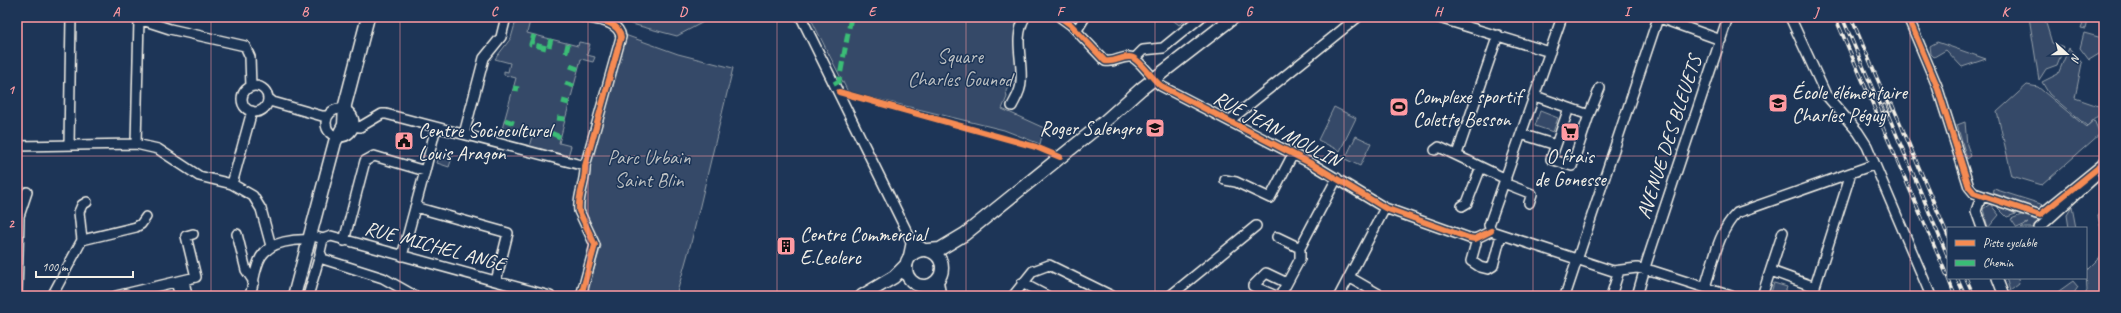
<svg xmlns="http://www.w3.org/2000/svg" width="2121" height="313" font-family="Caveat,sans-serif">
	<rect width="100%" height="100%" fill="#1d3557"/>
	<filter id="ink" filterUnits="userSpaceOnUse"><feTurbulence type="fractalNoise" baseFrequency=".025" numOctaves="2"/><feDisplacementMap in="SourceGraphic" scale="8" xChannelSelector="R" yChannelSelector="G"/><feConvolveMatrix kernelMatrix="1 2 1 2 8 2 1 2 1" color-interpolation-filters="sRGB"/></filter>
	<g filter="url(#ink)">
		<!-- green -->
		<path fill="#354a67" stroke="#949ea8" d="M517,17H531L527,33L578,46L579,42L590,44L587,55L595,57L593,62L581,59L559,143L571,146L568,156L529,147L532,136L502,129L516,78L504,75V71L508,72L510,63L495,59L511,38Z
			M605,17H713L677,36Z
			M810,17H1021L1018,75L1016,80L1009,85L1006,91L1007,97L1002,109L1044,128L1040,144L1004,130L848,92Z
			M1169,17H1190L1179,25Z
			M2029,17H2046L2045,20L2052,43L2064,47L2057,65L2046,69L2039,80Z
			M2085,17H2096L2094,22L2088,21L2086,29L2081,28Z
			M2084,33L2102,38L2104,33V51L2089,60L2080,48Z
			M625,35L678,54L733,68L691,243L676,296H586L601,246L582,207L589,179L591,160Z
			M1937,42L1986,59L1962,67L1946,50L1934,57L1931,54L1930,46Z
			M2069,48L2082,63L2075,98L2104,108V110L2087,126L2049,94L2042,82L2058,74Z
			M2027,85L2038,87L2086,127L2094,120L2100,134L2042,185L2012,176L1997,112Z
			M1334,107L1356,118L1340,151L1318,140Z
			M1540,111L1558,118L1553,132L1535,126Z
			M1965,122L1967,145L1971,156L1967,159L1957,125Z
			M1356,136L1371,143L1360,166L1345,159Z
			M440,151L453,155L449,167L437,163Z
			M1994,189L2044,205L2041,209L2018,204L1993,195Z
			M1990,204L1999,215L1988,228L1983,209Z
			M1999,206L2016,214L2007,217L1998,208Z
			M2072,207L2076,228H2069L2067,215Z
			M2104,209V242L2098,216Z
			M2024,214L2035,220L2038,218L2040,224L2036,228H2021L2028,223L2017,228L2011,219Z
			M2104,243V296H2084L2087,291L2086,271L2100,257Z
			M2006,278H2018L2019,284L2010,291Z
			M2073,281L2078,287L2072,296H2052Z
			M1774,283L1787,287L1784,296H1770Z"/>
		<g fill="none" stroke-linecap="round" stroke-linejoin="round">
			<!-- minor casing -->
			<g stroke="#f4f1e8" stroke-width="12">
				<path id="minor" d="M133,17L170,29L245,46L250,57L251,87
					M801,17L909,236L918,245L925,249
					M1060,17L1071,25L1105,61C1115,63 1121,56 1130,57C1138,57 1153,80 1161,86L1314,165L1385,208L1469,238L1475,239L1491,231
					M1436,17L1550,52
					M1657,17L1721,40
					M1790,17L1826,95L1858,132L1867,146L1931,296
					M1908,17L1937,86L1969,187L1974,193L2040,215L2104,163
					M1077,30L1085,17
					M1135,58L1143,50L1163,48L1201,17
					M242 99a13 13 0 1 1 26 0a13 13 0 1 1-26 0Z
					M1535,96L1541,98L1589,115L1572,166L1551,159L1569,108
					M268,98L273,102L322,116H328
					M1012,106C1016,98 1021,91 1021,82C1023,59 1013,39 1025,17
					M326 123a14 14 0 1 1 28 0a14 14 0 1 1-28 0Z
					M1589,115L1600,88
					M1229,121L1358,17
					M354,126L360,127L382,114H386L585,166
					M464,134L484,58L501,37L506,17
					M1521,134L1556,145
					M136,144L139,19
					M69,145L71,17
					M17,146L136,144L158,149L199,176L232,184L253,196L261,209L271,246
					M1435,150L1439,147L1506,179
					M1457,154L1498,35
					M1225,180L1236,182L1270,198L1293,154
					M1504,183L1532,194L1529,203
					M232,184L252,111
					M1981,197L1976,211L1982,228
					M1462,206L1467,203L1481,167
					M415,207L508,233L496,281
					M2039,228L2094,178
					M1491,231L1613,271L1637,268L1653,271L1731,296
					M1491,231L1489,225L1562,17
					M237,234L246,270L254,282
					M310,235L323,239L331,236L550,296
					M1277,237L1300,248
					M323,239L320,252L323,259L383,278L415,296
					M1475,239L1476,243L1471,261L1480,267L1488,269L1493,266L1501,235
					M82,240L136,227L141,224L146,217
					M344,241L365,161L374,156L425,171L436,127
					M402,256L425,171
					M908,258L911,244L909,236
					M1771,271L1815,287
					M1349,277L1382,296
					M1997,278L2004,296
					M938,279L941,296
					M184,280L187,296
					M176,282L180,296
					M1022,283L1047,296
					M922,286L932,296
					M1705,287C1713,264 1718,231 1737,213L1873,165
					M17,296L19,216L27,192
					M52,296L82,240L79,212L82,205L87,202
					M116,296L196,277L186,236L193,234
					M250,296C257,270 254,249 284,242C293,240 300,239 309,240
					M308,296L320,255
					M581,296L595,245L579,211C577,196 586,182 585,166L621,37C619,21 597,20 584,17
					M1013,296L1033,271L1049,265L1112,296
					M1170,296L1256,226
					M1276,296L1253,286L1266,273L1287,283
					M1280,296L1300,259V248L1337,178
					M1339,296L1385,208
					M1565,296L1658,18
					M1611,296L1619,271
					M1637,296L1647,261L1728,17
					M1762,296L1783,232
					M1812,296L1851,173"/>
			</g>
			<!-- major casing -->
			<g stroke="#f4f1e8" stroke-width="15">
				<path id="major" d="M906 268a18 18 0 1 1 36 0a18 18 0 1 1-36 0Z
					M928,250L940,249L965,234L1104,122L1141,89L1234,17
					M294,296L335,142L344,125L345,105L368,17
					M862,296L894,277L906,265"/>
			</g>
			<!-- minor -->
			<use href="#minor" stroke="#1d3557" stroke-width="9"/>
			<!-- major -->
			<use href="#major" stroke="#1d3557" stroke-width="12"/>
			<!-- rail casing -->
			<g stroke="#f4f1e8" stroke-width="3.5">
				<path id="rail" d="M1835,17L1948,278
					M1842,17L1883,113
					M1851,17L1891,111
					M1892,104L1948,236
					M1884,105L1948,257
					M1948,278L1955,296
					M1957,278L1965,296
					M1966,278L1974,296"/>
			</g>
			<!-- rail -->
			<use href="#rail" stroke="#1d3557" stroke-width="2" stroke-dasharray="6" stroke-linecap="butt"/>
			<!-- quiet -->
			<path stroke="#3abd76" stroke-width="5" stroke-dasharray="10 5" stroke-linecap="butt" d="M534,35L531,44L546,48
				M549,47L551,39
				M566,53L568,44
				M570,66L578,69
				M565,83L574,86
				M834,84L839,81L851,17
				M513,88L519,89
				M562,101L569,103
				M557,118L565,119
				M505,120L514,123
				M551,133L560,137"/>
			<!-- cycleway casing -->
			<g stroke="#1d3557" stroke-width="8">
				<path id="cycleway" d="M1060,17L1071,25L1105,61C1115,63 1121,56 1130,57C1138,57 1153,80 1161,86L1314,165L1385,208L1469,238L1475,239L1491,231
					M1908,17L1937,86L1969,187L1974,193L2040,215L2104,163
					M839,92L1036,147L1060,157
					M581,296L595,245L579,211C577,196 586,182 585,166L621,37C619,21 597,20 584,17"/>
			</g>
			<!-- cycleway -->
			<use href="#cycleway" stroke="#f68b52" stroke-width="6"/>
		</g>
	</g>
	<!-- grid -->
	<path fill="none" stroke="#ff9aa2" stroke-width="1" stroke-opacity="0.55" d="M211,17V296M400,17V296M588,17V296M777,17V296M966,17V296M1155,17V296M1344,17V296M1533,17V296M1721,17V296M1910,17V296M17,156H2104"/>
	<!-- icons -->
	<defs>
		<g id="school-square" transform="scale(1)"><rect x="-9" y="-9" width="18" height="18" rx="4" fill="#ff9aa2" stroke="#1d3557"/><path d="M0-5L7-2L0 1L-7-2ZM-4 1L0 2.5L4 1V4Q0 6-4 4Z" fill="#111"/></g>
		<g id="stadium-square" transform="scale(1)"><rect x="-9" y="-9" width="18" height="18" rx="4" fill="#ff9aa2" stroke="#1d3557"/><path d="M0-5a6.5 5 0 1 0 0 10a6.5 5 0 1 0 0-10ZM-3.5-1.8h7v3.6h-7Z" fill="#111"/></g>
		<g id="supermarket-square" transform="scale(1)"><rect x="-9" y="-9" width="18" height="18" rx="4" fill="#ff9aa2" stroke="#1d3557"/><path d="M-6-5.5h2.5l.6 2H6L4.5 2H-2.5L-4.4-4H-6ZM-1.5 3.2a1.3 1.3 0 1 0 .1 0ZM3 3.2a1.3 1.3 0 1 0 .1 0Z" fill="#111"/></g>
		<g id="civic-square" transform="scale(1)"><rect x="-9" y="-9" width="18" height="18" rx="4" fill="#ff9aa2" stroke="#1d3557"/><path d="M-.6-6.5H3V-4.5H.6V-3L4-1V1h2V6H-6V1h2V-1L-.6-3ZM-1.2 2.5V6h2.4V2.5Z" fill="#111"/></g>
		<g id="building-square" transform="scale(1)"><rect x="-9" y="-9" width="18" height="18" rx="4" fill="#ff9aa2" stroke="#1d3557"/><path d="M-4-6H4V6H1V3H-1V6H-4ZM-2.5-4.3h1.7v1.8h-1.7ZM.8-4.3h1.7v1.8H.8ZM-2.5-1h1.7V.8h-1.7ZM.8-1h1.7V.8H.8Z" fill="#111"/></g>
	</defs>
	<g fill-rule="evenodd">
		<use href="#school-square" x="1778" y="103"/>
		<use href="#stadium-square" x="1399" y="107"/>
		<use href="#school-square" x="1155" y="128"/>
		<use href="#supermarket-square" x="1570" y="132"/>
		<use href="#civic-square" x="404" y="141"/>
		<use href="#building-square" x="786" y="246"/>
	</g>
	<g text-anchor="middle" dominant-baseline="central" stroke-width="3" stroke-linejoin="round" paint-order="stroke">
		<!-- park labels -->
		<g font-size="20" fill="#bbbfc1" stroke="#1d3557">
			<text x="960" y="56">Square<tspan x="960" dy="23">Charles Gounod</tspan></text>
			<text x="649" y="157">Parc Urbain<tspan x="649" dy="23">Saint Blin</tspan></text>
		</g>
		<!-- poi labels -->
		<g font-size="20" fill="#f4f1e8" stroke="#1d3557" text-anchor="start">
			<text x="1792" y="92">École élémentaire<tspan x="1792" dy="23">Charles Péguy</tspan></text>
			<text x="1413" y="96">Complexe sportif<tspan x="1413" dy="23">Colette Besson</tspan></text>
			<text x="1141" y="128" text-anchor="end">Roger Salengro</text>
			<text x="418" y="130">Centre Socioculturel<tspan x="418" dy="23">Louis Aragon</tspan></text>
			<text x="1570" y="156" text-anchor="middle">O frais<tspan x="1570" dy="23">de Gonesse</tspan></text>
			<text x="800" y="234">Centre Commercial<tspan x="800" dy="23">E.Leclerc</tspan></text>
		</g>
		<!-- street labels -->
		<g font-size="20" fill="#f4f1e8" stroke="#1d3557">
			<text transform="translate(1277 129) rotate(28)">RUE JEAN MOULIN</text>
			<text transform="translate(1669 137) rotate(-72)">AVENUE DES BLEUETS</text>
			<text transform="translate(435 246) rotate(15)">RUE MICHEL ANGE</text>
		</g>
	</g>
	<!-- margin -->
	<rect width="2121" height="313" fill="none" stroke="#1d3557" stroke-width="44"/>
	<!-- legend -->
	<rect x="1947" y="227" width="140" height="52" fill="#1d3557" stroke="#738091"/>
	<rect x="1955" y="240" width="20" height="6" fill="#f68b52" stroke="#738091"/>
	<text x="1983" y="247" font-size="12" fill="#f4f1e8">Piste cyclable</text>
	<rect x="1955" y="260" width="20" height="6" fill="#3abd76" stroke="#738091"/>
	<text x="1983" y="267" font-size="12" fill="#f4f1e8">Chemin</text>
	<!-- north arrow -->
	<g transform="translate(2067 54) rotate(111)" stroke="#1d3557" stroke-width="3" paint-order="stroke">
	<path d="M0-3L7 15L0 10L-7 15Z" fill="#f4f1e8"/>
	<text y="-6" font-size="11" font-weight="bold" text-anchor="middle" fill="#f4f1e8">N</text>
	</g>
	<!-- scale -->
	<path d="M36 271v6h97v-6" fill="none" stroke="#f4f1e8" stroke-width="2"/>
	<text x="42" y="271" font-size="12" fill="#f4f1e8" stroke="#1d3557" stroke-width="3" paint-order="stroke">100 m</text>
	<rect x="22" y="22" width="2077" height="269" fill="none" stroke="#ff9aa2" stroke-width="1.5"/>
	<g font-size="13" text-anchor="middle" font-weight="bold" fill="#ff9aa2">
		<text x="116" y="16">A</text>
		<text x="305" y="16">B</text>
		<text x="494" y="16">C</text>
		<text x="683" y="16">D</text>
		<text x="872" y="16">E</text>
		<text x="1060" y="16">F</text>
		<text x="1249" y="16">G</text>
		<text x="1438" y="16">H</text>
		<text x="1627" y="16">I</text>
		<text x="1816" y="16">J</text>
		<text x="2005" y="16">K</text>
		<text x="11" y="94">1</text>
		<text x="11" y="228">2</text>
	</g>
</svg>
